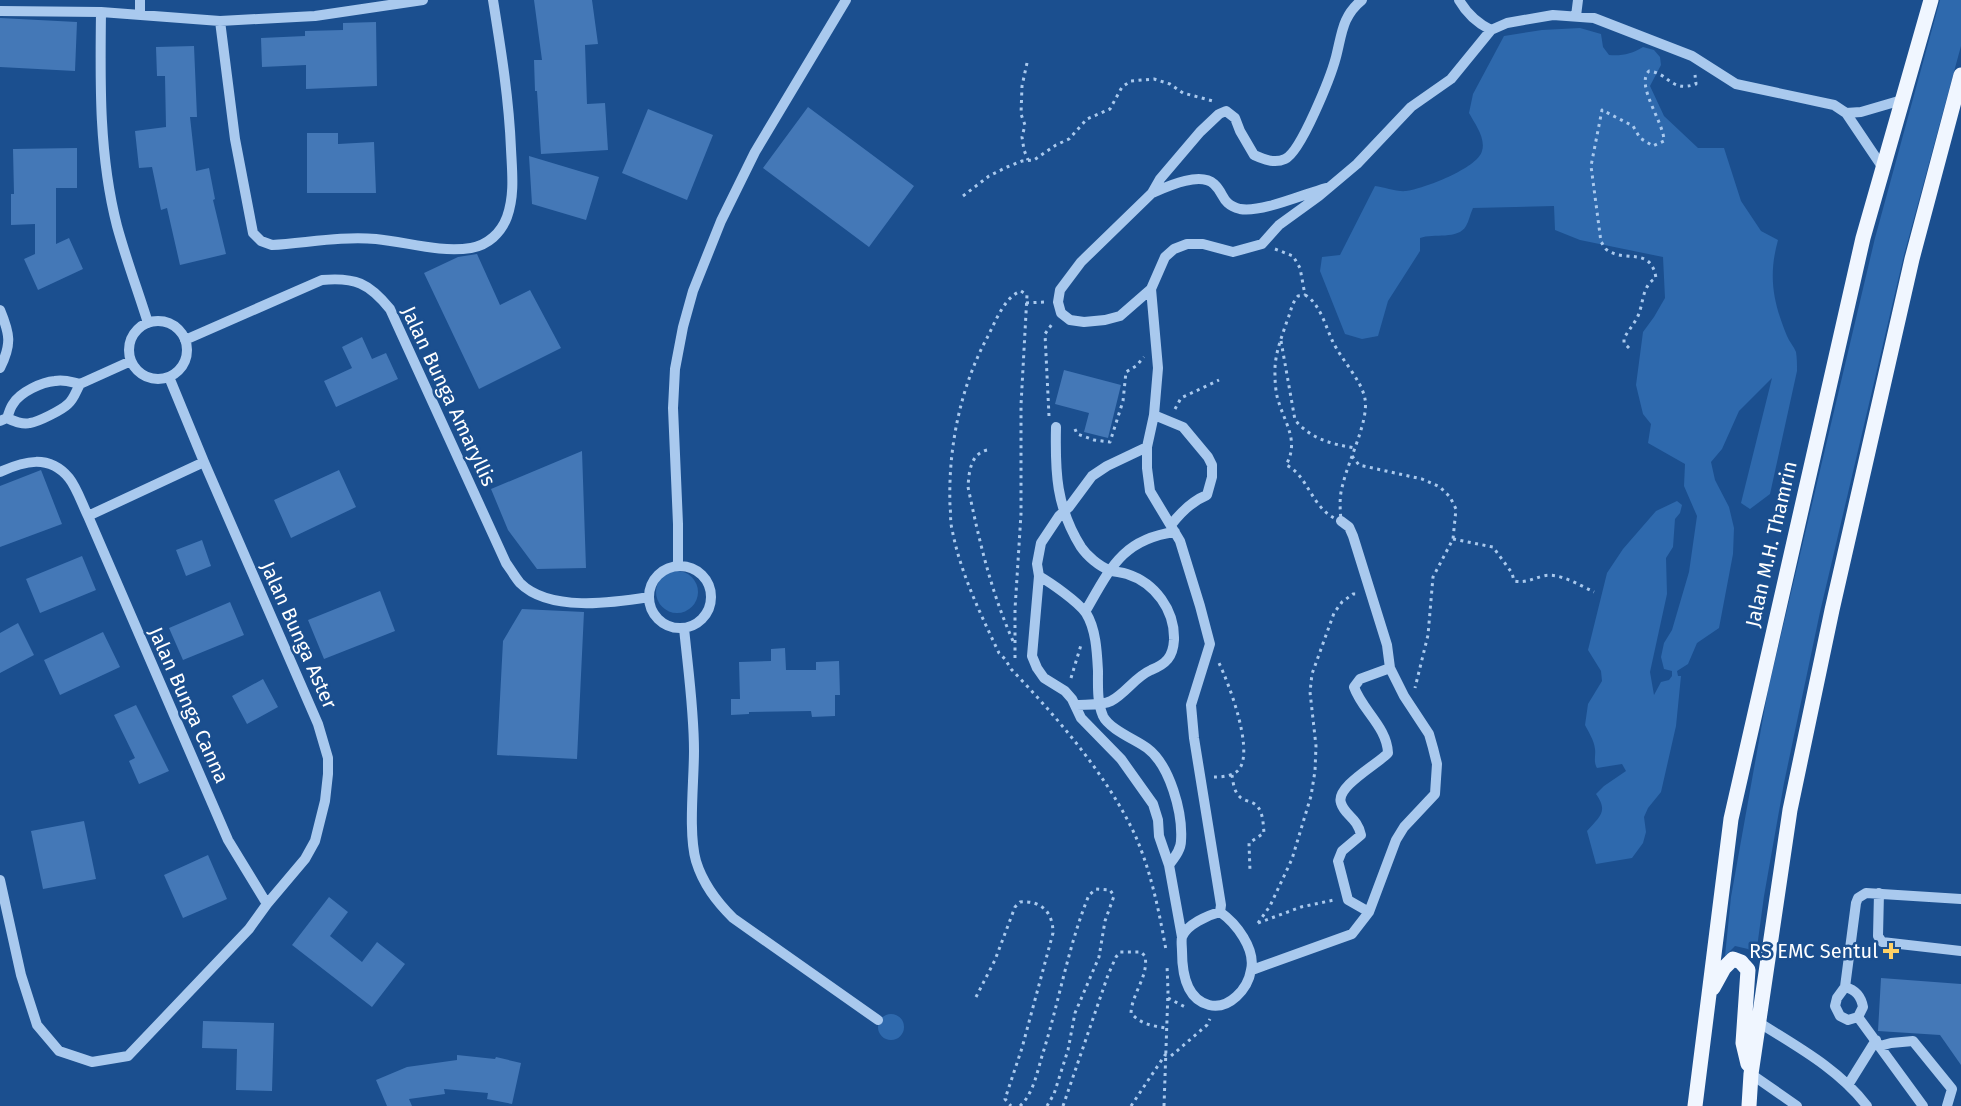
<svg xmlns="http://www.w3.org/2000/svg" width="1961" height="1106" font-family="'Fira Sans',sans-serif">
	<rect width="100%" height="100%" fill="#1b4f8f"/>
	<!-- green -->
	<path fill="#2e69ad" d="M1940,0H1961V46L1904,255L1820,612L1784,783L1764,896L1756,955L1748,949L1735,946L1725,956L1731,897L1768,690L1875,238Z
		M1580,28L1601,34L1603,47L1609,55C1622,56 1632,54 1643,47L1654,50L1660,57L1661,65L1650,86L1664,116L1698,148H1724L1741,201L1761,231L1778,240C1768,276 1773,302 1787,336C1789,341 1794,347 1796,352C1797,358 1797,365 1797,371L1770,494L1750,509L1741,503L1772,378L1739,411L1722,449L1711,462L1715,480L1729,507L1734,528L1733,554L1719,628L1697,643L1688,664L1677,671L1678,676H1681L1676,726L1661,792L1648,808L1644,817L1646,832L1643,843L1632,858L1596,864L1587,831C1599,817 1609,812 1596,794L1604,786L1626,771L1622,764L1597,768C1593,761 1596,756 1595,749C1594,740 1589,733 1585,725L1588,704L1602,681L1601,671L1588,650L1607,573L1623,549L1656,511L1677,501L1682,505L1680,513L1675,519L1673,547L1666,558L1667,594L1650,672L1654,695L1661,682L1669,680L1672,676V671L1664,669L1661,657L1664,643L1672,630L1689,572L1697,516L1684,486L1685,464L1648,443L1651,424L1643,414L1636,385L1643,332L1654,317L1665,298L1663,257L1580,240L1555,230L1554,206L1473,208C1470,214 1469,221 1466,226C1458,240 1434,233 1420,238V251L1388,301L1378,336L1362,339L1345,334L1320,271L1322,257L1340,255L1375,186C1384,187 1397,192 1406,191C1423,189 1478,168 1482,151C1486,138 1475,124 1469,113L1473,94L1504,36L1542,30Z
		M656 592a21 21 0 1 1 42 0a21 21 0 1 1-42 0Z
		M878 1027a13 13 0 1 1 26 0a13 13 0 1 1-26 0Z"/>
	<!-- building -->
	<path fill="#4478b7" d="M534,0H592L598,44L585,45L587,104L605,103L608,150L541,154L537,91H535L534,60H542Z
		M0,18L77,22L75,71L0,67Z
		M376,22L377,86L306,89V65L262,67L261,38L305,36V31L343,30V23Z
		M194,46L197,117H190L196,171L209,168L215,199L213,200L226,254L180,265L167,208L161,210L152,167L139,168L135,131L166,127L165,76H157L156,47Z
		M808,107L914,186L869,247L763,168Z
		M648,109L713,135L687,200L622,173Z
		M307,133H338V144L374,142L376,193H307Z
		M77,148V188H56V244L69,238L83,269L38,290L24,259L35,254V224L11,225V194H14L13,149Z
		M529,156L599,177L586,220L532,204Z
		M477,254L500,305L530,290L561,348L479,389L424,273L458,257Z
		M362,337L372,359L386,353L398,379L336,407L324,381L352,368L342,347Z
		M1064,370L1121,385L1108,438L1084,432L1089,413L1055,404Z
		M582,451L586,568L537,569L508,530L491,489Z
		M41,470L62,524L0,547V486Z
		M339,470L356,507L291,538L274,500Z
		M202,540L211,566L186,576L176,550Z
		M82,556L96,590L40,613L26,579Z
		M380,591L395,631L324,659L308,620Z
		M230,602L244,635L183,660L169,628Z
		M522,609L584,612L577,759L497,755L503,641Z
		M18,623L34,655L0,673V633Z
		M103,632L120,667L60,695L44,660Z
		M785,648L786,670H816V662L839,661L840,695H835V716L812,717L811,711L749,712V714L731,715V699H740L739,662L771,661V649Z
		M263,679L278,707L247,724L232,696Z
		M136,705L169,771L139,784L129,761L135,758L114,715Z
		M84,821L96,879L43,889L31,831Z
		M208,855L227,899L183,918L164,875Z
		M329,897L348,912L330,936L362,962L377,942L405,964L372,1007L292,945Z
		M1881,978L1961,984V1065L1940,1035L1878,1031Z
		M203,1021L274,1023L272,1091L236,1090L237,1049L202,1048Z
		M457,1055L495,1059L496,1057L521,1063L512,1104L487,1099L488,1093L444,1089L445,1094L409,1099L412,1106H387L376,1080L407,1067L457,1060Z"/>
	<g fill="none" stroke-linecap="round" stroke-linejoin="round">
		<!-- path -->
		<path stroke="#a9c9ee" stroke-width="3" stroke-dasharray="3 4.5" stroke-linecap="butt" d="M1027,63L1022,86L1021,114L1025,125L1022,137L1024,150L1028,160
			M963,196L989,176L1007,167L1022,161L1034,160L1056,145L1069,139L1087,119L1110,109L1122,87L1131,81L1154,79L1170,84L1183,93L1213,101
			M1275,249L1293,256L1300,268L1305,295
			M1305,295C1320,303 1326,328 1333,342C1341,359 1362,381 1365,399C1369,421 1348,461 1343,484C1339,496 1340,508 1341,521C1311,511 1309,475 1286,465C1299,442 1286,425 1279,403C1276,395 1275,384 1275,375C1274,356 1281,339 1287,321C1291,312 1291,304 1298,296Z
			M1026,303L1045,302
			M1281,341L1295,420C1311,439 1331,444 1355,448
			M1629,348L1624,343V338C1629,330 1633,325 1637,318C1644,305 1641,286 1656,278C1651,246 1625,263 1607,250C1604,248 1603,244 1601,242L1591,166L1602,110L1633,126L1640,138L1653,146L1664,141C1664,122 1635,85 1649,71C1669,73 1671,93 1696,84L1695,75
			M1175,409L1181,398L1219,380
			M1049,416L1045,334L1052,324
			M1075,429L1077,434L1094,440L1110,442L1123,401L1126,372L1136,366L1144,357
			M987,450C970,454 969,473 968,487C979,540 991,592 1013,641
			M1352,456L1359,465L1422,479L1440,487L1450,497L1456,509L1453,539L1433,577L1428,635L1415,688
			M1453,539L1493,547L1512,573L1514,581C1526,583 1532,579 1543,576C1559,572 1579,585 1594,592
			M1015,658V609L1021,514V405L1027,295L1021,291C1004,297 995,323 987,338C960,388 948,449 950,506C951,514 950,522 952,529C960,572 980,613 999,653L1005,659L1011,669C1056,716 1107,775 1135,835C1151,871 1159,911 1166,950
			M1071,678L1081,645
			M1232,775C1233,782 1234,792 1240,797C1243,800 1249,801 1253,803C1263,808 1263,822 1264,833L1249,843L1250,871
			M1214,777C1223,777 1235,776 1240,768C1253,747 1229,684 1219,663
			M1258,923L1270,906L1292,859L1311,796L1315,771L1316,746L1310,692L1312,674L1334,613L1342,602L1353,594H1357
			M1258,923L1301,907L1334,900
			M976,997L995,960L1015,907L1020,902C1041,900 1053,912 1053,933L1022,1048L1005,1099L1011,1106
			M1168,998L1185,1007
			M1020,1106C1033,1094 1037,1073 1042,1056C1059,1003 1068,946 1089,895L1096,889L1110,890L1114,896L1105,921L1099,957L1075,1013L1068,1050L1054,1094L1047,1106
			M1063,1106L1108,975L1116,957L1120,952H1141L1145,956C1149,976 1132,993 1131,1013C1140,1024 1153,1026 1166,1028
			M1131,1106L1165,1055L1171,1056L1207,1025L1210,1019
			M1164,1106L1168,991L1167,965"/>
		<!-- minor -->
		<path stroke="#a9c9ee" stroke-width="10" d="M1459,0C1467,14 1477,23 1491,30
			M0,11L101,12L220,21L315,16L423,0
			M101,12C100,84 99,156 117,226C126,259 138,291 148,323
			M140,15V0
			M1576,16L1578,0
			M220,21L235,139L253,233L261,241L272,245C306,243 341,236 376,239C407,242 440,253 471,248C488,245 501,233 507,217C515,195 512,171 511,149C509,99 501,50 493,0
			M1883,168L1846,113L1861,112L1902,100
			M1152,193C1166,187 1200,171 1214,184C1225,194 1221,204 1240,209C1261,213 1304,194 1326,188
			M1151,289L1120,316L1105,320L1084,322L1070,320L1061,313L1058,302L1060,290L1081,262L1152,193L1160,179L1200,132L1219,114L1226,111L1235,118L1240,131L1254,155C1263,159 1274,164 1285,159C1301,152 1331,76 1336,57C1342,34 1342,16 1362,0
			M0,310C10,334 12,344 0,368
			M129 350a29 29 0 1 1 58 0a29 29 0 1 1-58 0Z
			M185,340L322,280C355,277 369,283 390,309L506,563C511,570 515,577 520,583C549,612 612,603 649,597
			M1154,415L1183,427L1208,457L1212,465V477L1207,495C1192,501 1181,512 1171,525
			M7,418C14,421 22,425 30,423C38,422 62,410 68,404C74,399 76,391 80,384
			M0,421L7,418C9,413 10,408 13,404C20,392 42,382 55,381C64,379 71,382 80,384L131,361
			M1056,427C1055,472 1056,507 1081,547C1087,556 1099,566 1109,570C1114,572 1121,572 1127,574C1155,583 1175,610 1174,640C1173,657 1166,664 1151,670C1135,677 1126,693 1111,701C1102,706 1085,704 1075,705
			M1147,447L1107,466L1092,476L1069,507L1059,516L1041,543L1037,564L1039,576L1032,656L1037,668L1044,678L1065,691L1072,699L1081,718L1121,759L1153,804L1158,820L1159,836L1169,865L1182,937
			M0,472C24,461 49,454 69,478C77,488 82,504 88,516L204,462
			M88,516L228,840L267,904
			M678,566V524L673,408L675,369L683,327L693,291L721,221L755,152L846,0
			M649 597a31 31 0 1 1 62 0a31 31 0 1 1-62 0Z
			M1039,576C1051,583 1077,601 1086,613C1096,629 1097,652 1098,671C1098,686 1097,702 1103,716C1109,729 1136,740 1147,748C1170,765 1183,813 1181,841C1181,850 1174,858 1169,865
			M1085,612C1110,569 1122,539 1175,532
			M684,628C688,669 694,710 694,751C694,782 688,833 696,861C703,884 716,901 733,918L878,1020
			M0,880L21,975L37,1025L59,1051L92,1062L128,1056L249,929L267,904L305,859L315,841L325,801L328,774V758L318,724L204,462L169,377
			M1879,893L1878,936L1882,942L1961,951
			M1220,912L1221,905L1194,738L1191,705L1210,644L1200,606L1180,541L1150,491L1147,468V447L1154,415L1158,368L1151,289L1165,257L1174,249L1187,244H1203L1233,252L1262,244L1279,225L1319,196L1357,164L1411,107L1451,79L1491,30L1507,23L1553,15L1594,18L1692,56L1736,84L1834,105L1846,113
			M1220,912C1236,923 1256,949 1251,970C1248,989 1229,1010 1209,1005C1186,999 1182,971 1182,951C1182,947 1181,941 1182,937C1186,925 1208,915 1220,912Z
			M1369,912L1348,900L1338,861L1342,851L1361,835C1357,817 1345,816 1341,803C1335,787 1378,764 1388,753C1387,727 1362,710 1354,687L1360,679L1390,668
			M1252,970L1352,934L1369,912L1396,840L1404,827L1435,794L1437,764L1433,748L1429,734L1404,696L1390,668L1387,645L1353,536L1349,527L1341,521
			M1845,987L1837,998L1835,1006L1840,1016L1848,1020L1858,1017
			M1758,1022C1796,1046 1839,1069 1867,1106
			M1880,1046L1891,1043L1913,1041L1952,1089L1947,1106
			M1751,1074L1797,1106
			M1848,1085L1876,1040
			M1923,1106L1858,1017L1863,1007C1861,996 1856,990 1845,987L1856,903L1858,898L1866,893L1961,899"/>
		<!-- major -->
		<path stroke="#f0f6ff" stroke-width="15" d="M1713,988L1724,968L1733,959L1741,962L1748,970L1743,1043L1748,1064
			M1695,1106L1731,819L1863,238L1931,0
			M1749,1106L1751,1074L1790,810L1832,610L1912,259L1961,75"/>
	</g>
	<!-- markers -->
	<path fill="#ffd166" stroke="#1b4f8f" stroke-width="2" d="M1888 942h6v6h6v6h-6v6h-6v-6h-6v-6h6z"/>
	<g text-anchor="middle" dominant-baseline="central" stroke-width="5" stroke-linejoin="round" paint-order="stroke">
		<!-- street labels -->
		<g font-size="20" fill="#fff" stroke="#1b4f8f">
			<text transform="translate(449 396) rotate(65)">Jalan Bunga Amaryllis</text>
			<text transform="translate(1771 544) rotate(-77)">Jalan M.H. Thamrin</text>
			<text transform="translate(299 635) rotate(66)">Jalan Bunga Aster</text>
			<text transform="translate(189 705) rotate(66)">Jalan Bunga Canna</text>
		</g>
		<!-- poi labels -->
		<g font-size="20" fill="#fff" stroke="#1b4f8f" text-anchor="end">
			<text x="1878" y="951">RS EMC Sentul</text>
		</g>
	</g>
</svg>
